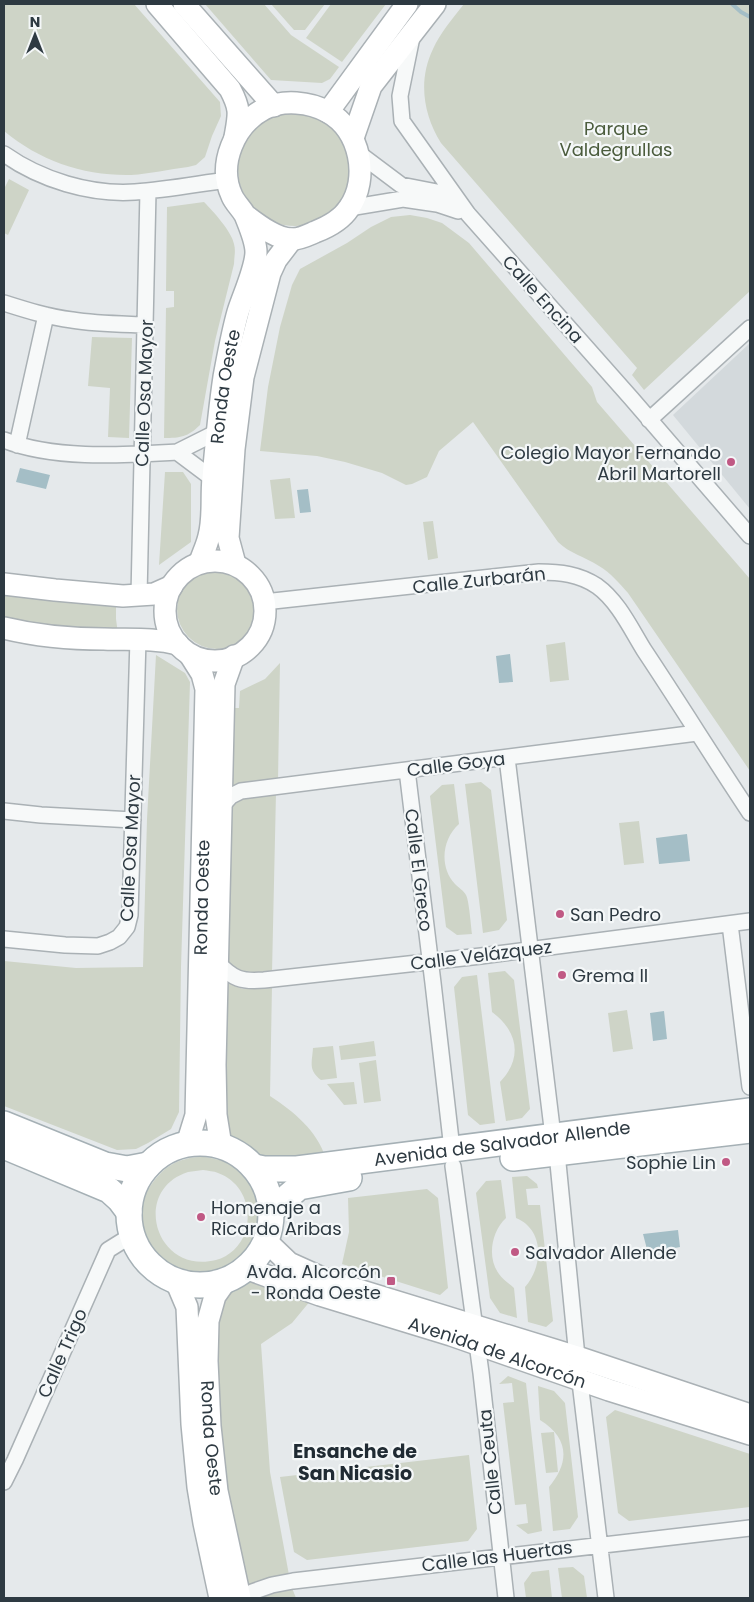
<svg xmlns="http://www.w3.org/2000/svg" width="754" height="1602" font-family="Poppins,sans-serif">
	<rect width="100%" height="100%" fill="#e5e9eb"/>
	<!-- built -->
	<path fill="#d3d9dc" d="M750,343V509L673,415Z"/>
	<!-- green -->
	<path fill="#ced4c7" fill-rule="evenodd" d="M4,4H134L220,102L221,116L212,136L205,157L196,165L188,167C169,169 150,174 131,175C84,176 40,161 4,131Z
		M205,4H264L291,35L339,67L330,79L322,83L271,80Z
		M271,4H325L305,30H294Z
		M331,4H386L342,62L306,38Z
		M464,4H750V291L644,390L632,375L637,368L441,143C423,114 418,80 433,49C440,33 453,18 464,4Z
		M238 169a57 57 0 1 1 114 0a57 57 0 1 1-114 0Z
		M9,179L29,190L8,235L4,233V189Z
		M204,202C213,211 232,232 234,244C236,251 234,257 234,264L215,341L200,425C188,437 180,438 164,438L166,308L174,307V291H166L167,207Z
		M410,215L427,218L442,223L469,243L592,387L597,402L750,579V771L628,593C619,583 611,573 599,566C585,557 569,553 558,542L473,422L439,451L427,477L412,484L406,485L382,473L345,462L317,456L260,451L268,387L280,327L292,285L300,269L347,243L371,227L391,217Z
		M92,337L132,338L129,438L108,437L110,388L88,386Z
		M165,472H183L191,484V542L159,565Z
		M290,478L295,518L275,519L270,480Z
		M433,521L438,558L428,560L423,522Z
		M177 609a40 40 0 1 1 80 0a40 40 0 1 1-80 0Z
		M5,593L116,604V619L118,634L4,623Z
		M565,642L569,680L550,682L546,645Z
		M156,655L185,673L190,682L181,967L179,1112L171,1129L148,1143L136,1149L117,1150L4,1106V961L76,968L143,967L147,819Z
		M280,663L278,780C261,782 241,780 228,791L230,708H239L240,691L265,679Z
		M481,782L491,790L507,920L499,930L483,933L465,784Z
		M454,784L459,824C442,839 439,867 455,884C458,887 464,891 466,895C469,900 471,926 472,934L457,935L446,927L430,796L442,785Z
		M276,793L272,972L241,974L227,963L231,805L243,797Z
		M639,821L644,863L624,865L619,823Z
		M505,971L514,980L530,1109L522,1118L506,1121L500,1082C523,1058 518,1031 492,1012L488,973Z
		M477,975L495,1123L480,1125L468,1115L454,987L462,977Z
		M224,981L243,989L272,986L270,1096C294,1112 317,1130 326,1159L253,1156C241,1149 233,1141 225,1128Z
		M627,1010L633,1049L613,1052L608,1013Z
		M374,1041L376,1056L341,1060L339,1046Z
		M333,1046L337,1078L321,1080C308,1070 312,1063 313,1048Z
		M376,1060L381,1101L364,1103L359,1063Z
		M354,1082L357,1104L344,1105L327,1084Z
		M205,1157C211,1158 217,1159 223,1161C256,1172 268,1210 257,1239C251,1255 236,1270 219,1274C157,1288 114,1220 160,1174C166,1167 176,1161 186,1159C192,1157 198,1157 205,1157ZM203,1170C208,1171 214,1171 218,1173C243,1182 253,1209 245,1233C241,1245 229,1257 216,1260C155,1275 131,1190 188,1172C193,1171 198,1171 203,1170Z
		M527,1176L537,1184L538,1188L526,1189L528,1205H540L553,1321L546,1327L528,1322L525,1287C543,1267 545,1230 516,1218L512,1177Z
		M501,1180L506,1218C491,1232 487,1258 499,1274C503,1280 510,1284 514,1288L517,1318L500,1313L490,1298L476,1193L486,1181Z
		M427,1189L438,1198L448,1288L440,1295L342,1264L349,1232L348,1198Z
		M254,1282L311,1300L292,1323L261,1344L270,1472L289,1575L260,1580L245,1591L230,1529L214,1395L219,1305C231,1287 233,1286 254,1282Z
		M508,1376L526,1383L542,1531L528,1534L516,1525L528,1523L526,1504L515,1505L503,1403L514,1402L512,1383L499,1384Z
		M538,1386L554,1391L565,1403L578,1517L570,1529L553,1531L549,1487C570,1462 569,1438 540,1420Z
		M615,1410L750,1454V1507L629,1521L618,1513L606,1417Z
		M554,1432L558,1472L546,1473L541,1433Z
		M469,1455L477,1529L468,1541L307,1560L294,1552L280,1477Z
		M573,1567L584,1576L587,1598H562L558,1568Z
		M549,1570L552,1598H526L524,1583L532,1572Z
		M292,1588L296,1598H258L266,1592Z"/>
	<!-- water -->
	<path fill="#a4bec6" d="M20,468L50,475L46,489L16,482Z
		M308,489L311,512L300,513L297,490Z
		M510,654L513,682L499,683L496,656Z
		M687,834L690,861L659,864L656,838Z
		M664,1011L667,1039L653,1041L650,1013Z
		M678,1230L680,1247L648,1253L643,1234Z"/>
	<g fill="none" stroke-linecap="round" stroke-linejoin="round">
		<!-- stream -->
		<path stroke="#a4bec6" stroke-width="4" d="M732,4L741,12L750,17"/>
		<!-- minor casing -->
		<g stroke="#aab1b5" stroke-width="18">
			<path id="minor" d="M412,37L400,96L402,121L468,214L631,398L750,536
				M357,152L401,185L442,193L457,205
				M4,154C41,180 90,195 135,192C166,190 197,184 227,180
				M349,208L403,199L437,204L458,211
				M4,303C26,310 48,317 72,320C96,324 121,324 146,325
				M649,420L750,328
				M4,440C55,460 123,455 177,452
				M17,445L46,315
				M213,479L177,452L217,432
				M139,596L148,191
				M264,602L539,572C560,572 579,574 597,586C618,601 631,629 644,650C680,704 714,759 750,813
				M507,758L553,1136
				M407,770L433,983L452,1149
				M221,807L231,796L241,791L697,733
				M4,811L41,815L133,820
				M730,924L750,1087
				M4,939L65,945L98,946L110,942L119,937L127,927L130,915L138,639
				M217,962C233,979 241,982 264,980L481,956L750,921
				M557,1153L577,1357L606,1598
				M453,1166L481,1373L506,1598
				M4,1482L15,1460L108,1250L132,1235
				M250,1598L252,1592L272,1585L293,1581L750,1528"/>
		</g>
		<!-- secondary casing -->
		<g stroke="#aab1b5" stroke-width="24">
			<g id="secondary">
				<path d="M157,4L230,89C241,110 239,114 235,137"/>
				<path d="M184,4L274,106"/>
				<path d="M328,112L407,4"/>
				<path d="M353,138L371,86L435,4"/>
				<circle cx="215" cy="611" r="50"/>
				<path id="s1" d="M200,562C203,553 207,545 209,536C214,517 211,497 213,478C216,444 219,410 224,377C228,356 232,333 238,312C243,296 256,268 256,252C256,241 249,225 245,215C241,208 235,203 232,196C217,164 235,124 264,109C283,99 310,102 328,112C360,130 370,178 349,208C342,219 328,227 315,232C308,235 300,239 293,239C277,240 257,224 245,215"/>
				<path d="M235,564L228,538L234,449L243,377L270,273L276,260L292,239"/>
				<path d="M4,584L55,590L123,596L154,594L172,586"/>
				<path d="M4,628C37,636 70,639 104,639C130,640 153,638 178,644"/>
				<path id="s2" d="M187,1144L196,1115L206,689L202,674L190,655"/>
				<path d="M221,1146L216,1115L215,1065L224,684L234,656"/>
				<path d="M266,1241L289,1263L329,1281L577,1357L750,1415"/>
				<path id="s3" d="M245,1268L320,1295L451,1335L609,1390L750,1434"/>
				<path id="s4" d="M227,1279L215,1296L208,1321L207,1361L210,1426L217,1491L240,1598"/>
				<path d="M176,1281L187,1307L192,1424L198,1487L204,1523L220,1598"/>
			</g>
		</g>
		<!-- primary casing -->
		<g stroke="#a5b0b5" stroke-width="28">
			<g id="primary">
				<path d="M4,1124L105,1165L127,1169L148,1165"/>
				<circle cx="200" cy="1214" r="71"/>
				<path d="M4,1146L109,1190L120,1200L129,1212"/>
				<path d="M513,1158L750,1130"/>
				<path id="s5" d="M254,1167L264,1169H297L750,1111"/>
				<path d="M271,1211L299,1187L349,1178"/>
			</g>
		</g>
		<!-- minor -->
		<use href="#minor" stroke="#f7f9f9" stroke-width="15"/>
		<!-- secondary -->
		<use href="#secondary" stroke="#fff" stroke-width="21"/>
		<!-- primary -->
		<use href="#primary" stroke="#fff" stroke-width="25"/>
	</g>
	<!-- markers -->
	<g fill="#c05984" stroke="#f4f7f8" stroke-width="2">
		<circle cx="731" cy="462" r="5"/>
		<circle cx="560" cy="914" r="5"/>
		<circle cx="562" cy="975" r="5"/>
		<circle cx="726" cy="1162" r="5"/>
		<circle cx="201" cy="1217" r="5"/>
		<circle cx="515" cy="1252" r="5"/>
		<rect x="386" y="1276" width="10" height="10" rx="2.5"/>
	</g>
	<g text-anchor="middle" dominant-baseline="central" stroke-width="4.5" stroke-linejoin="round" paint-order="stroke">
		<!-- park labels -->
		<g font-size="18" fill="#4b5c3d" stroke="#f4f7f8">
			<text x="616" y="128">Parque<tspan x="616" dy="21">Valdegrullas</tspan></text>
		</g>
		<!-- street labels -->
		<g font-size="18" fill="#2e3a42" stroke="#f4f7f8">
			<text transform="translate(543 299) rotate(48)">Calle Encina</text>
			<text stroke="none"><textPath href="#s1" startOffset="178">Ronda Oeste</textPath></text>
			<text transform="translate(144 393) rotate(-88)">Calle Osa Mayor</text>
			<text transform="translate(479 580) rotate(-6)">Calle Zurbarán</text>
			<text transform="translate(456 764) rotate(-7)">Calle Goya</text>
			<text transform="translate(130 848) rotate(-87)">Calle Osa Mayor</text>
			<text transform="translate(419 870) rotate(83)">Calle El Greco</text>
			<text stroke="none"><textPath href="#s2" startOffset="248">Ronda Oeste</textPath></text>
			<text transform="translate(481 955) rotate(-7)">Calle Velázquez</text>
			<text stroke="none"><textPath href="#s5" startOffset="250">Avenida de Salvador Allende</textPath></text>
			<text stroke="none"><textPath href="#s3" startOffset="266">Avenida de Alcorcón</textPath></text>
			<text transform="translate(62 1353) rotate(-66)">Calle Trigo</text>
			<text stroke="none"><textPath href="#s4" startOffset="164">Ronda Oeste</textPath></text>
			<text transform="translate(490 1462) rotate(-96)">Calle Ceuta</text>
			<text transform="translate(497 1556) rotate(-7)">Calle las Huertas</text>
		</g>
		<!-- poi labels -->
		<g font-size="18" fill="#2e3a42" stroke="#f4f7f8" text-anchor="start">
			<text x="721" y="452" text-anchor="end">Colegio Mayor Fernando<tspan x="721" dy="21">Abril Martorell</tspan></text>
			<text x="570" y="914">San Pedro</text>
			<text x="572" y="975">Grema II</text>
			<text x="716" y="1162" text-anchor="end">Sophie Lin</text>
			<text x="211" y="1207">Homenaje a<tspan x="211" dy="21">Ricardo Aribas</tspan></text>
			<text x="525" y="1252">Salvador Allende</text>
			<text x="381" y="1271" text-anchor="end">Avda. Alcorcón<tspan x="381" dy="21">- Ronda Oeste</tspan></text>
		</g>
		<!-- neighbourhood labels -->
		<g font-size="19" font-weight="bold" fill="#202b33" stroke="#f4f7f8">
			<text x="355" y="1451">Ensanche de<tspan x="355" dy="22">San Nicasio</tspan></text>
		</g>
	</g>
	<!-- border -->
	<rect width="754" height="1602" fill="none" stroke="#2e3a42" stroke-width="10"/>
	<!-- north arrow -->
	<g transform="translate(35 35)" stroke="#f4f7f8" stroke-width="4" paint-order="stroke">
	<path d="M0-4L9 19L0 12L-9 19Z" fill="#2e3a42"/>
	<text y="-8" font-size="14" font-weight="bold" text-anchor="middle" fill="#2e3a42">N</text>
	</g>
</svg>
